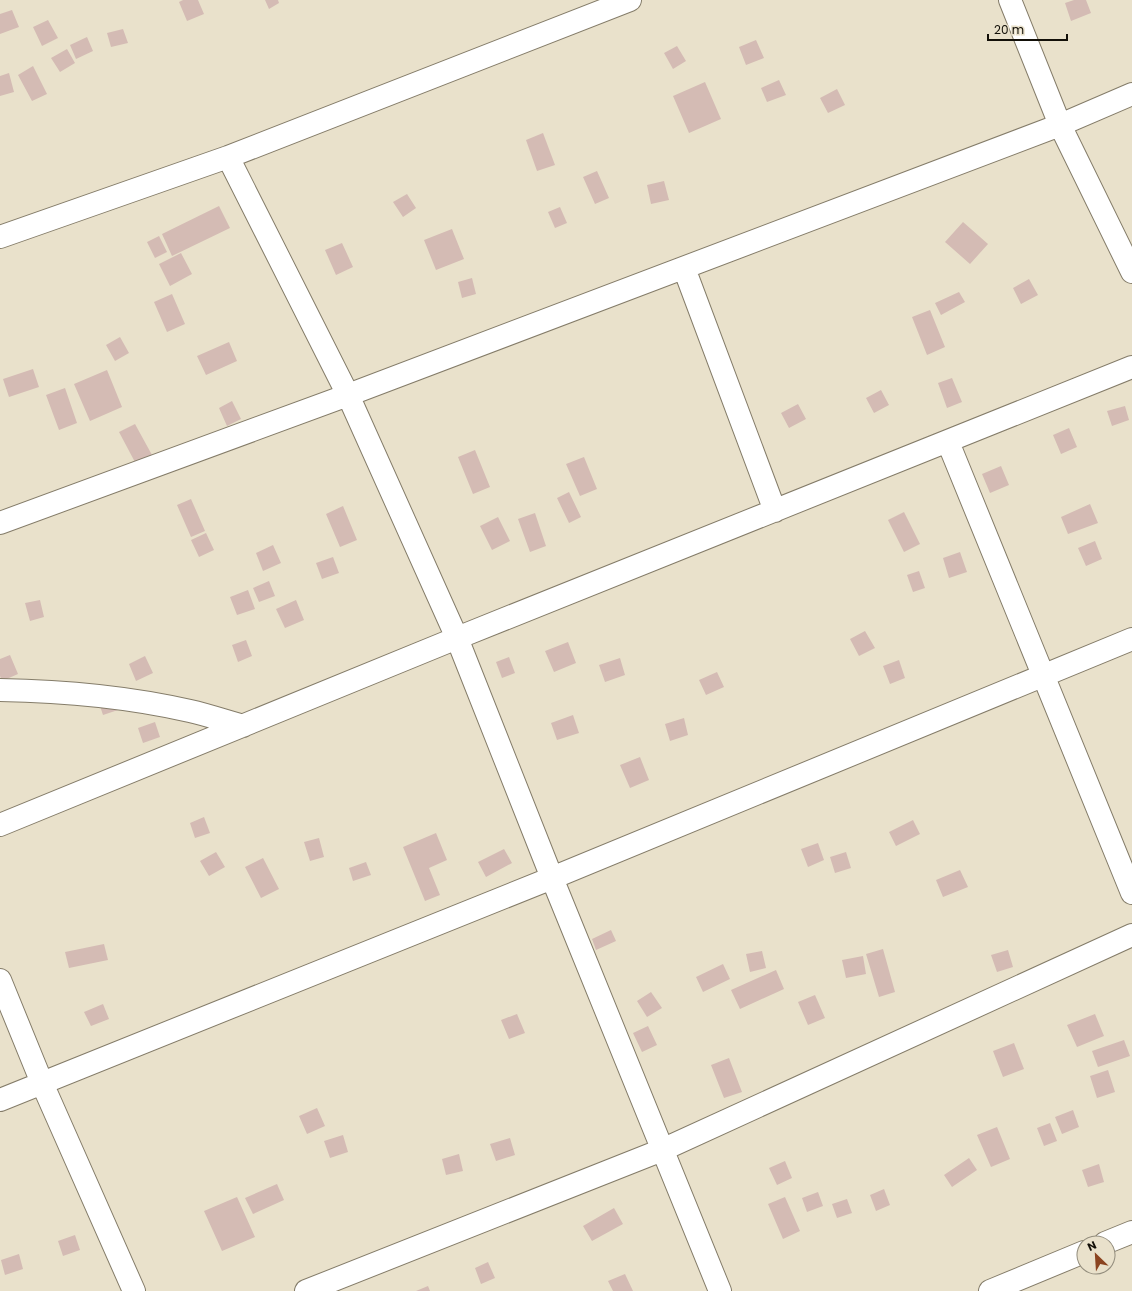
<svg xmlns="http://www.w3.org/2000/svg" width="1132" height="1291" font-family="Poppins,sans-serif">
	<rect width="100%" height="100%" fill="#e9e1cb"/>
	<!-- building -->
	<path fill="#d4bbb4" d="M183,0H198L204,14L187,21L179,2Z
		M265,0H278L279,3L269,9Z
		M1074,0H1086L1091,13L1071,21L1065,3Z
		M12,10L19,27L0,34V14Z
		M48,20L58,38L42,46L33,27Z
		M123,29L128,43L111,47L107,33Z
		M87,37L93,51L76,59L70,45Z
		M756,40L764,58L746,65L739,47Z
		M677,46L686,61L673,69L664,53Z
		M67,49L75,63L60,72L51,58Z
		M33,66L47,94L32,101L18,75Z
		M9,73L14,92L0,96V76Z
		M779,80L786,95L767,102L761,88Z
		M705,82L721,119L689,133L673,96Z
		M837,89L845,105L828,113L820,98Z
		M543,133L555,165L537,171L526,140Z
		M597,171L609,198L595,204L583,177Z
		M664,181L669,200L651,204L647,185Z
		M407,194L416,208L403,217L393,202Z
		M219,206L230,228L172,256L162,234Z
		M560,207L567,223L555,228L548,212Z
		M963,222L988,244L970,264L945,242Z
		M452,229L464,259L436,270L424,240Z
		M159,236L167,252L155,258L147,242Z
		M342,243L353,267L336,275L325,250Z
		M181,253L192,274L170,286L159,264Z
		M472,278L476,294L462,298L458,282Z
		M1029,279L1038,295L1021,304L1013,288Z
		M959,292L965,302L941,315L935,303Z
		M172,294L185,324L167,332L154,302Z
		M930,310L945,347L927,355L912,317Z
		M120,337L129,353L115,361L106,345Z
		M229,342L237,361L206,375L197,356Z
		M33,369L39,387L9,397L3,379Z
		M107,370L122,407L90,421L74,384Z
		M952,378L962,402L947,408L938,383Z
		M65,388L77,423L59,430L46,395Z
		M881,390L889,405L874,413L866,398Z
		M232,401L241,419L227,426L219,408Z
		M798,404L806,419L789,428L781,413Z
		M1125,406L1129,420L1112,426L1107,411Z
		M135,424L152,455L136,464L119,432Z
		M1069,428L1077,447L1061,454L1053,435Z
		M475,450L490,487L473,494L458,457Z
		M584,457L597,489L580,496L566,464Z
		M1001,466L1009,485L990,493L982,474Z
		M569,492L581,517L569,523L557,498Z
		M191,499L205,531L191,537L177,505Z
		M1090,504L1098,523L1068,534L1061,517Z
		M343,506L357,540L340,547L326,514Z
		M904,512L920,544L904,552L888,520Z
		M535,513L546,546L530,552L518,519Z
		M498,517L510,541L492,550L480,526Z
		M206,533L214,550L199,557L191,540Z
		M1095,541L1102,559L1086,566L1078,548Z
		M273,545L281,563L263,571L256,553Z
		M960,552L967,572L949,578L943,558Z
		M333,557L339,573L322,579L316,563Z
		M919,571L925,588L913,592L907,575Z
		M269,581L275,596L259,602L253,588Z
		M248,590L255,609L237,615L230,597Z
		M40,600L44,617L30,621L25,603Z
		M296,600L304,620L285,628L276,609Z
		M865,631L875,648L859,656L850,639Z
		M246,640L252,656L238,662L232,645Z
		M568,642L576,663L554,672L545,651Z
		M10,655L18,674L2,681L0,676V659Z
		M145,656L153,673L136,681L129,664Z
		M509,657L515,673L502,678L496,662Z
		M620,658L625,675L605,682L599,665Z
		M899,660L905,678L890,684L883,666Z
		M717,672L724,687L706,695L699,680Z
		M112,692L118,710L103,715L97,697Z
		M573,715L579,733L557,740L551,723Z
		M684,718L688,735L670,741L665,724Z
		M155,722L160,737L143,743L138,728Z
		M640,757L649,780L630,788L620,765Z
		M204,817L210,833L195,838L190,823Z
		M913,820L920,834L896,846L889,832Z
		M436,833L447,860L429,868L440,895L425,901L403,847Z
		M319,838L324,857L310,861L304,842Z
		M818,843L824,860L808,867L801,849Z
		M504,849L512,863L486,877L478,862Z
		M216,852L225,867L209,876L200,861Z
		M846,852L851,868L835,873L830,857Z
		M263,858L279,889L261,898L245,867Z
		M366,862L371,875L353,881L349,868Z
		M960,870L968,887L943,897L936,880Z
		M611,930L616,941L596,950L592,939Z
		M104,944L108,960L69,968L65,952Z
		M883,949L895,992L879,997L866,954Z
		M1008,950L1013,967L997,972L991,955Z
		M762,951L766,968L750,972L746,954Z
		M863,956L866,974L846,978L842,960Z
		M723,964L730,979L703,992L696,977Z
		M776,970L784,989L740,1009L731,990Z
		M651,992L662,1008L647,1017L637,1001Z
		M815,995L825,1018L808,1025L798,1002Z
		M103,1004L109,1019L91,1026L84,1012Z
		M517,1014L525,1033L509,1039L501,1020Z
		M1095,1014L1104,1036L1077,1047L1067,1025Z
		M648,1026L657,1045L642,1052L633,1033Z
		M1124,1040L1130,1056L1098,1067L1092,1051Z
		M1014,1043L1024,1069L1003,1077L993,1051Z
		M729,1058L742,1092L724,1098L711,1065Z
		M1108,1070L1115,1092L1097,1098L1090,1076Z
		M317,1108L325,1126L307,1134L299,1116Z
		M1073,1110L1079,1127L1062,1134L1055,1117Z
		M1050,1123L1057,1141L1044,1146L1037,1128Z
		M997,1127L1010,1159L991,1167L977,1135Z
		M343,1135L348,1152L330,1158L324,1141Z
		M510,1138L515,1155L496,1161L490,1144Z
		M459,1154L463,1171L446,1175L442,1159Z
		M969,1158L977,1170L952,1187L944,1175Z
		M785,1161L792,1178L777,1185L769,1168Z
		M1099,1164L1104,1182L1088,1187L1082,1170Z
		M277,1184L284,1200L253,1214L245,1198Z
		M884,1189L890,1205L876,1211L870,1195Z
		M818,1192L823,1206L807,1212L802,1198Z
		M237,1197L255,1237L222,1251L204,1211Z
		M785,1197L800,1231L783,1239L768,1204Z
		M847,1199L852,1213L837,1218L832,1204Z
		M614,1208L623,1224L592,1241L583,1226Z
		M75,1235L80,1250L63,1256L58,1241Z
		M19,1254L23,1269L5,1275L1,1260Z
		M488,1262L495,1278L481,1284L475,1268Z
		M625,1274L633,1291H613L608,1281Z
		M428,1286L430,1291H416Z"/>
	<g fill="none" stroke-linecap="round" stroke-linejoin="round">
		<!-- street casing -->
		<g stroke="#847c69" stroke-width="24">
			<path id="street" d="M1010,0L1060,125L1132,272
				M228,157L348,395L457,638L552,878L720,1291
				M0,237L228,157L630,0
				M684,268L775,511
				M948,442L1132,893
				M0,523L348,395L1060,125L1132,94
				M0,690C63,691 128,697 190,711C208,715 225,721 243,726
				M0,825L457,638L1132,367
				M0,980L42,1083L134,1291
				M0,1100L552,878L1132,639
				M1105,1243L1132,1232
				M306,1291L662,1150L1132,935
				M990,1291L1084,1252"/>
		</g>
		<!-- street -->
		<use href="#street" stroke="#fff" stroke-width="22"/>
	</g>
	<!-- north arrow -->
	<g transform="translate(1096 1255) rotate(335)"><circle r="19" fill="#e9e1cb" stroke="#938d7d"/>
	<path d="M0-3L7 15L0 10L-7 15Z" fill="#8b4420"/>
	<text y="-6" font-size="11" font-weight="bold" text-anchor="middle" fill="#120f08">N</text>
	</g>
	<!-- scale -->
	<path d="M988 34v6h79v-6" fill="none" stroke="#120f08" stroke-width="2"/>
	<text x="994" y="34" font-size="12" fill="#120f08" stroke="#e9e1cb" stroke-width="3" paint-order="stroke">20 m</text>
</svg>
